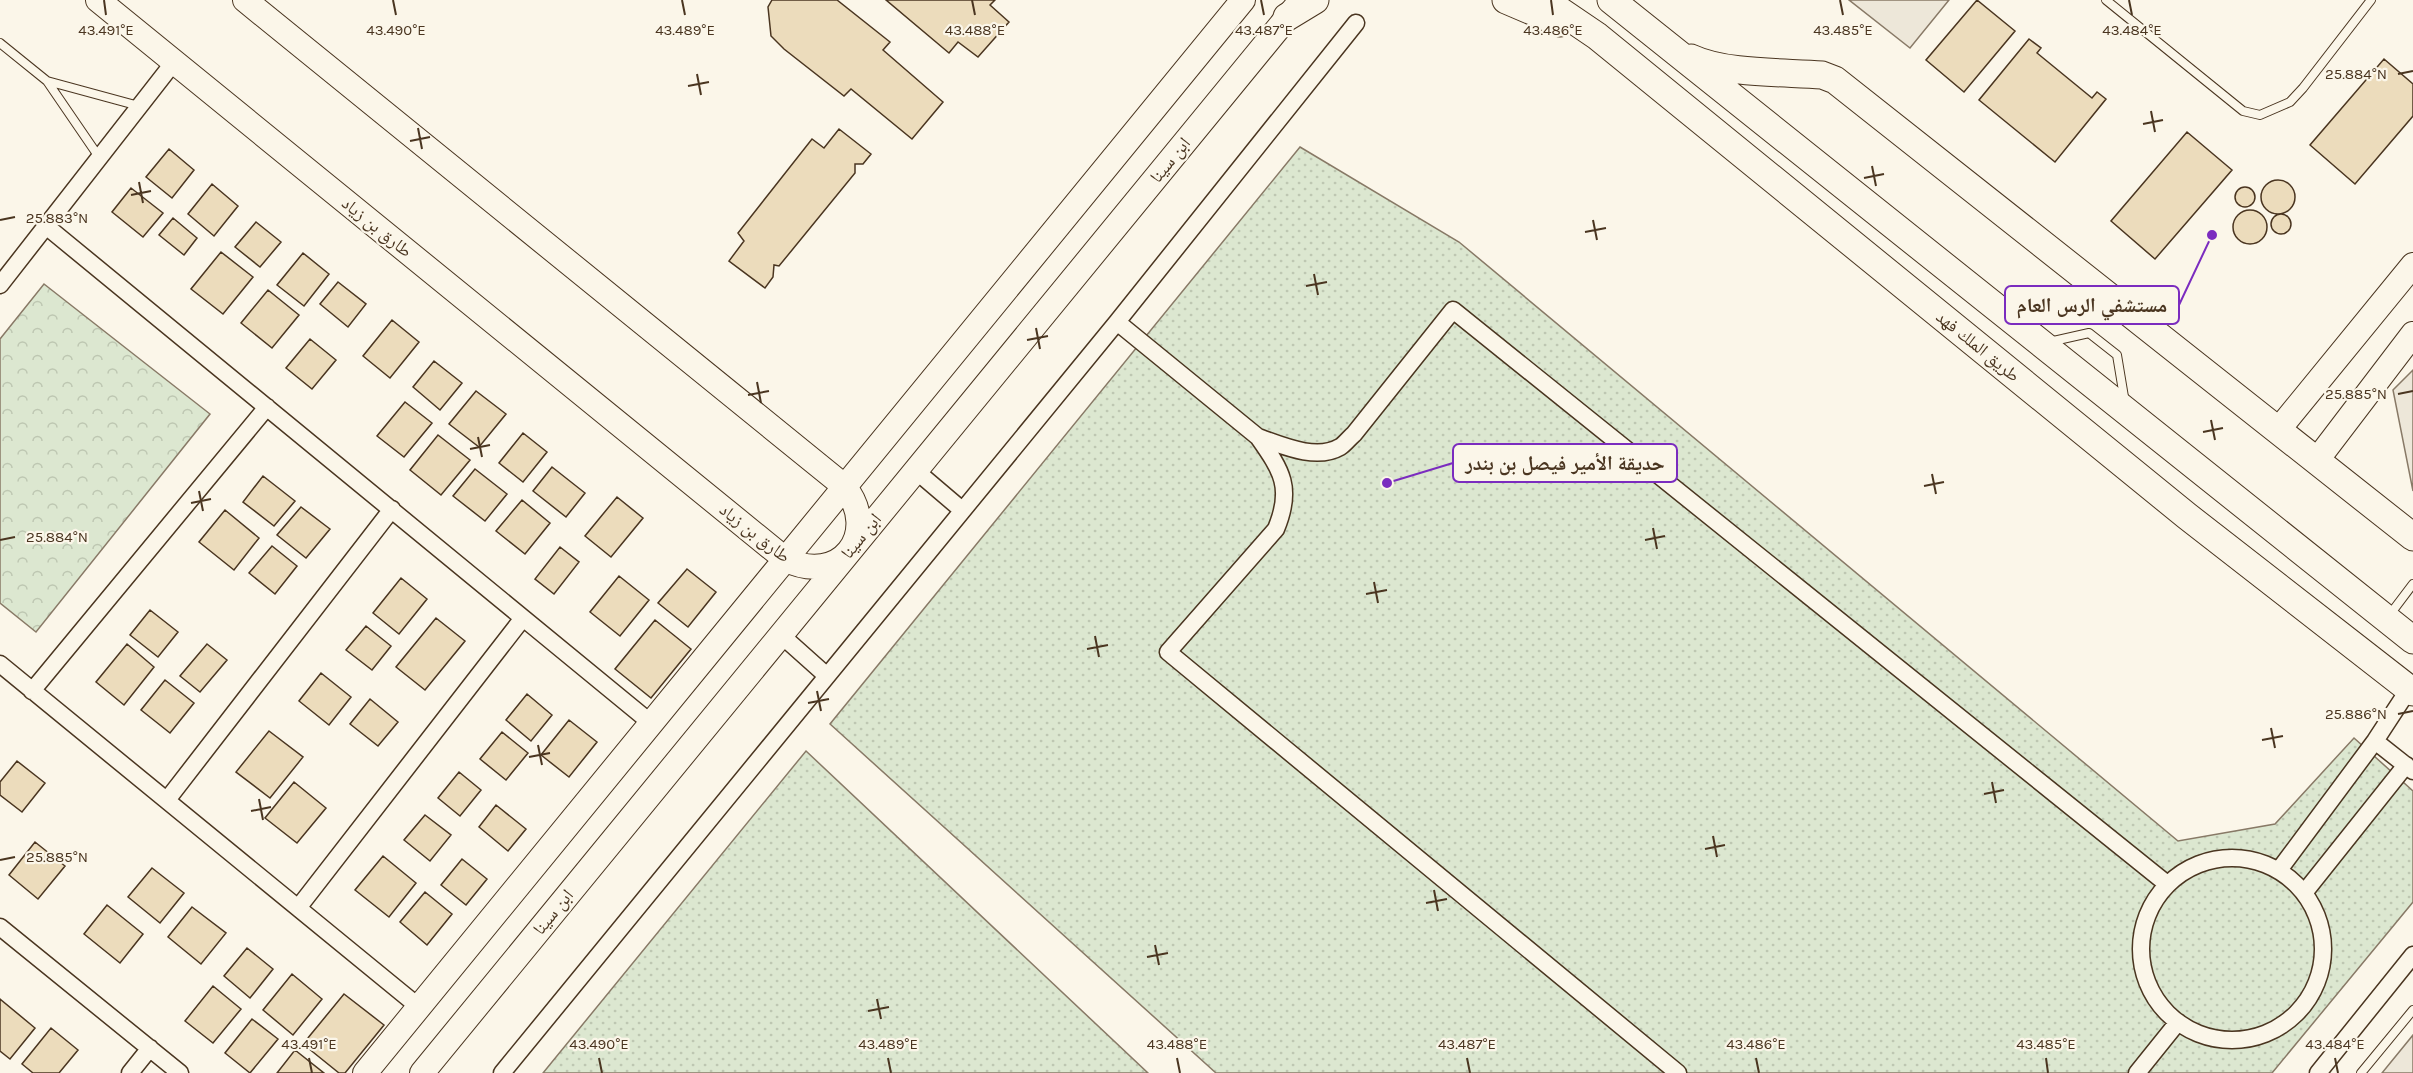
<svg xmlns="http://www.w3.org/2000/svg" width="2413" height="1073" font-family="Karla,'Noto Naskh Arabic',sans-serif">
	<defs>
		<pattern id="forest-crowns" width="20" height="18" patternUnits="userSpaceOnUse" patternTransform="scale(1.5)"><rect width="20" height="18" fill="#dce7d0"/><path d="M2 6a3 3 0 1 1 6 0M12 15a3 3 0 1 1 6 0" fill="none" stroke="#bec7b2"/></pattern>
		<pattern id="garden-dots" width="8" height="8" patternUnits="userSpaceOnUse" patternTransform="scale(1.5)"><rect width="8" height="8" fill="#dce7d0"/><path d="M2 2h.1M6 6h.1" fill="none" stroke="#bec7b2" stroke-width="1.8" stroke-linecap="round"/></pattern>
	</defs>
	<rect width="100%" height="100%" fill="#fbf6e9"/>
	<!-- forest -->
	<path fill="url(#forest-crowns)" stroke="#887966" stroke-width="1.5" d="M44,284L210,414L36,632L0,603V339Z"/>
	<!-- garden -->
	<path fill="url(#garden-dots)" stroke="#887966" stroke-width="1.5" d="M1300,147L1459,242L2178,841L2275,824L2354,738L2413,791V902L2272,1073H1216L830,724Z
		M806,751L1148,1073H543Z"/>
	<!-- parking -->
	<path fill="#ede7d9" stroke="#887966" stroke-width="1.5" d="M1849,0H1949L1910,48Z
		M2413,370V491L2393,390Z
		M2413,1035V1073H2382Z"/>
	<!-- building -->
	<path fill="#ecdcbc" stroke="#4a3520" stroke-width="1.5" d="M772,0H837L890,42L883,50L943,102L912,139L851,89L844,96L784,49L771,36L768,7Z
		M886,0H995L990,5L1009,22L978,57L958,42L949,53Z
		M1977,0L2015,31L1964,92L1926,60Z
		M2029,39L2041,48L2037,53L2092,98L2097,92L2106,99L2055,162L1979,100Z
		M2384,59L2413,84V116L2355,184L2310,145Z
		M839,129L871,154L863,164H855V173L779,266L774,265L773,277L765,288L729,261L744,241L738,233L812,139L824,148Z
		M2187,132L2232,170L2155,259L2111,221Z
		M169,149L194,170L172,198L146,177Z
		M2261 197a17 17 0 1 1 34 0a17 17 0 1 1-34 0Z
		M212,184L238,206L214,236L188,214Z
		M2235 197a10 10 0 1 1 20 0a10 10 0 1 1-20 0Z
		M131,188L163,213L143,237L112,212Z
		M2233 227a17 17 0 1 1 34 0a17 17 0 1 1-34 0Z
		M2271 224a10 10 0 1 1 20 0a10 10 0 1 1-20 0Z
		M173,218L197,238L184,255L159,235Z
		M256,222L281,242L260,267L235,247Z
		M221,252L253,277L223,314L191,289Z
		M303,253L329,274L304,306L277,285Z
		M338,282L366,304L348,327L320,304Z
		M268,290L299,315L272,348L241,323Z
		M392,320L419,342L390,378L363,356Z
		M310,339L336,360L312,389L286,368Z
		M434,361L462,383L440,410L413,387Z
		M476,391L506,414L479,447L449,424Z
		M405,402L432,423L404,457L377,436Z
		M523,433L547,452L523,482L499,463Z
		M438,435L470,460L441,495L410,470Z
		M552,467L585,493L566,517L533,491Z
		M475,469L507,494L485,521L453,496Z
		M263,476L295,501L274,526L243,502Z
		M617,497L643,518L611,557L585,536Z
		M522,500L550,523L525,554L496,531Z
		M301,507L330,529L306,558L277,535Z
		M225,510L259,538L234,570L199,542Z
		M272,546L297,566L275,594L249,573Z
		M560,547L579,562L554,594L535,579Z
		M687,569L716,592L688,627L658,603Z
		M619,576L649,600L620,636L590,612Z
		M401,578L427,599L399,634L373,613Z
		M150,610L178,632L158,657L130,635Z
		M436,618L465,641L425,690L396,667Z
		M655,620L691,649L651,698L615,669Z
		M366,626L391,646L372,670L346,650Z
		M127,644L154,667L124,705L96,682Z
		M207,644L227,660L200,692L180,676Z
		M321,673L351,697L329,725L299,701Z
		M165,680L194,703L170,733L141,710Z
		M527,694L552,715L531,741L506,720Z
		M370,699L398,722L378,746L350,724Z
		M569,720L597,742L569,777L541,755Z
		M269,731L303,757L270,798L236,772Z
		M502,732L528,753L506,780L480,759Z
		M17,761L45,783L22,812L0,795V782Z
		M459,772L481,790L460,816L438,798Z
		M294,782L326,808L297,843L265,818Z
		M496,805L526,829L508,851L479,827Z
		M425,815L451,835L430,861L404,840Z
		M35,842L65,866L38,899L9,875Z
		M383,856L416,883L389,917L355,890Z
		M462,859L487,879L466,905L441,885Z
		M152,868L184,893L160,923L128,897Z
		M425,892L452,914L427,945L400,922Z
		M107,905L143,934L120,963L84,934Z
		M192,907L226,933L201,964L168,937Z
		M247,948L273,969L250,998L224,976Z
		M292,974L322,999L293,1035L263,1010Z
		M213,986L241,1009L213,1043L185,1021Z
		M344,994L384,1025L345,1073H339L303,1044Z
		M0,999L35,1028L10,1059L0,1051Z
		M252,1019L278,1039L250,1073L225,1053Z
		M51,1028L78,1050L59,1073H33L22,1064Z
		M295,1050L324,1073H277Z"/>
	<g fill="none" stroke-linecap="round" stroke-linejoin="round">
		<!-- lane casing -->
		<g stroke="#4a3520" stroke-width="10">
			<path id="lane" d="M2106,0L2243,111L2260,115L2290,102L2303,88L2371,0
				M0,43L47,81
				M99,157L47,81L139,106
				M2049,342L2089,333L2117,355L2125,403
				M2388,617L2413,584
				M2361,1073L2413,1010"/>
		</g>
		<!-- street casing -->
		<g stroke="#4a3520" stroke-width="19">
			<path id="street" d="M46,226L651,723
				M0,285L174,62
				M1117,322L1258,437
				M915,470L962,510
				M780,634L827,676
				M0,664L419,1007
				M32,691L267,407
				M2375,741L2413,771
				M167,800L392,509
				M2141 949a91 91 0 1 1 182 0a91 91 0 1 1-182 0Z
				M2279,870L2375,741L2409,689
				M2304,893L2406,765
				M298,908L523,618
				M0,927L180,1073
				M130,1073L150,1048
				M502,1073L1117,322L1356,23
				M1678,1073L1168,652L1276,529C1293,488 1282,471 1258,437C1281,445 1316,461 1340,447C1345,444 1349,438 1354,434L1453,310L2167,884
				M2137,1073L2178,1022
				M2318,1073L2413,955"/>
		</g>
		<!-- secondary casing -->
		<g stroke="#4a3520" stroke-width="26">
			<path id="secondary" d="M98,0L785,559C839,587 882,534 844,486L245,0
				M2279,429L2413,265
				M2317,460L2413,334
				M365,1073L1243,0
				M422,1073L1299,3"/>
		</g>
		<!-- primary casing -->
		<g stroke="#4a3520" stroke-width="29">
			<path id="primary" d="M1506,0L1560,23
				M1544,0L1597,36L2187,516L2413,692
				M1611,0L2413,640
				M1287,17L1315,0
				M1691,58C1725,74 1783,72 1822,75L1835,80L2413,537"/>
		</g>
		<!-- lane -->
		<use href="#lane" stroke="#fbf6e9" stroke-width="8"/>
		<!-- street -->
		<use href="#street" stroke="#fbf6e9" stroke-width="16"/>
		<!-- secondary -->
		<use href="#secondary" stroke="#fbf6e9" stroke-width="24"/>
		<!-- primary -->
		<use href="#primary" stroke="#fbf6e9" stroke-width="27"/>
	</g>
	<!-- ticks -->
	<path fill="none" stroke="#4a3520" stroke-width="2" d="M104,0L106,15M393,0L396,15M682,0L685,15M972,0L975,15M1261,0L1264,15M1551,0L1553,15M1840,0L1843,15M2129,0L2132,15M697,74L701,95M2398,74L2413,71M688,86L709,82M2151,111L2155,132M2143,124L2163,120M418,128L422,149M410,141L430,137M1872,166L1876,186M1864,178L1884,174M139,182L143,203M131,195L151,191M0,220L15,217M1593,220L1597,240M1585,232L1606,228M1314,274L1318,295M1306,286L1327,282M1036,328L1040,349M1027,340L1048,336M757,382L761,403M2398,394L2413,391M748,395L769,391M2211,420L2215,440M2203,432L2223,428M478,437L482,457M470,449L490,445M1932,474L1936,494M1924,486L1944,482M199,491L203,511M191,503L211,499M1653,528L1657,549M0,540L15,537M1645,540L1665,536M1374,582L1378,603M1366,594L1387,590M1095,636L1099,657M1087,649L1108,645M817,691L821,711M808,703L829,699M2398,714L2413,711M2271,728L2275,748M2262,740L2283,736M538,745L542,765M529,757L550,753M1992,782L1996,803M1984,794L2004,790M259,799L263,820M251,811L271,807M1713,836L1717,857M1705,849L1725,845M0,860L15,857M1434,890L1438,911M1426,903L1447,899M1155,945L1159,965M1147,957L1168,953M877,999L881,1019M868,1011L889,1007M309,1058L312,1073M599,1058L602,1073M888,1058L891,1073M1177,1058L1180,1073M1467,1058L1470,1073M1756,1058L1759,1073M2046,1058L2048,1073M2335,1058L2338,1073"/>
	<g text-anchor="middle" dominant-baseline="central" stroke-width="4.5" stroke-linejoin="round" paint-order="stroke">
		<!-- street labels -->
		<g font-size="18" fill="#4a3520" stroke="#fbf6e9">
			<text transform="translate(1170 160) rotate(-51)">ابن سينا</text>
			<text transform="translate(377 227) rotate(39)">طارق بن زياد</text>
			<text transform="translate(1978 346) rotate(39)">طريق الملك فهد</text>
			<text transform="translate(755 533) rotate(38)">طارق بن زياد</text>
			<text transform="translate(861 536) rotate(-51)">ابن سينا</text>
			<text transform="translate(553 912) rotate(-51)">ابن سينا</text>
		</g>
	</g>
	<g font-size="15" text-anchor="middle" fill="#4a3520" stroke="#fbf6e9" stroke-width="4.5" stroke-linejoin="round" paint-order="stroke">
		<text x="106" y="35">43.491°E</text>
		<text x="396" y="35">43.490°E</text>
		<text x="685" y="35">43.489°E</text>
		<text x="975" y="35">43.488°E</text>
		<text x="1264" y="35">43.487°E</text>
		<text x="1553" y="35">43.486°E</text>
		<text x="1843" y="35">43.485°E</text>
		<text x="2132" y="35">43.484°E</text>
		<text x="2356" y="79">25.884°N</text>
		<text x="57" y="223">25.883°N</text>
		<text x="2356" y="399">25.885°N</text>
		<text x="57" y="542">25.884°N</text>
		<text x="2356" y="719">25.886°N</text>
		<text x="57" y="862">25.885°N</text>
		<text x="309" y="1049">43.491°E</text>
		<text x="599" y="1049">43.490°E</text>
		<text x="888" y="1049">43.489°E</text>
		<text x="1177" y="1049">43.488°E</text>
		<text x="1467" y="1049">43.487°E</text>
		<text x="1756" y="1049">43.486°E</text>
		<text x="2046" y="1049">43.485°E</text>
		<text x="2335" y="1049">43.484°E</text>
	</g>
	<!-- callouts -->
	<path fill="none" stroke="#7b2cbf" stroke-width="2" d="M2212 235L2179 305M1387 483L1453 463"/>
	<g fill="#7b2cbf" stroke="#fbf6e9" stroke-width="2">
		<circle cx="2212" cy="235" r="6"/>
		<circle cx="1387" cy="483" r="6"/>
	</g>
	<g fill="#fbf6e9" stroke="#7b2cbf" stroke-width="2">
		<rect x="2005" y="286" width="174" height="38" rx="6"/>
		<rect x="1453" y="444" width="224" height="38" rx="6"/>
	</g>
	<g font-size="20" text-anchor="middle" font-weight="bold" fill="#4a3520">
		<text x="2092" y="312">مستشفي الرس العام</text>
		<text x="1565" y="470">حديقة الأمير فيصل بن بندر</text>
	</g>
</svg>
